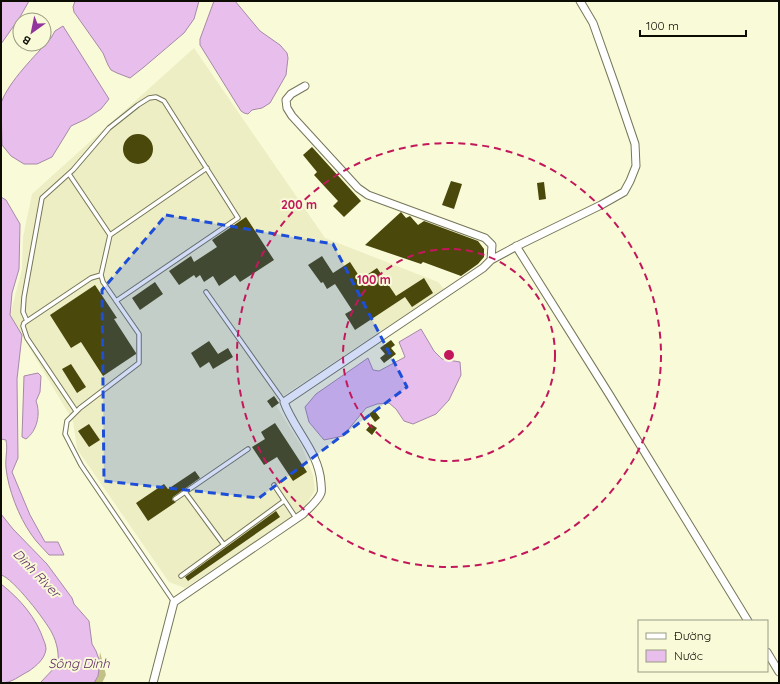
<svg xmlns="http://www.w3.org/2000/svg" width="780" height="684" font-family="Quicksand,sans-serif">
	<rect width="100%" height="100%" fill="#f9fad8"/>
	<!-- built -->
	<path fill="#eeeec5" d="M194,48L325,238L438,282L444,289L274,402L302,447L313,475L315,490L307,503L301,511L185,588L169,582L77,449L73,421L10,315L22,269L23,237L32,194Z"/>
	<!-- forest -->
	<path fill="#c2c186" d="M100,652L106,675L102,683H94L98,676Z"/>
	<!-- water -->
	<path fill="#e8beed" stroke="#a689a7" d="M1,1H29L20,17L1,44Z
		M75,1H199L194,19L184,33L144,67L130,78L117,73L111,70L108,65L103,53L74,12L73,7Z
		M214,1H235L260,31L280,45L287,53L288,58L286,75L270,103L262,108L252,110L248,114L244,113L241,111L200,45V39Z
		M63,26L109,99L101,109L86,119L71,126L52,157L37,164H24L11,156L2,145L1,103C9,81 35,56 51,38L55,31Z
		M1,197L6,200L20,224L19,269L12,293L10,315L22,335L17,379L18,458L12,472L30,515L45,542H58L64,555H49C43,548 36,542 31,534C19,517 8,489 6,468C5,458 8,450 6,440L1,439Z
		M421,329L434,351L442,359L460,362L461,375L449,400L436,414L413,424L404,421L396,409L389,403L377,404L366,408L343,436L324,440L309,422L305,407L316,394L368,358L373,370L379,371L405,357L399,342Z
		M38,373L41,376L40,392L36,401C41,414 37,431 26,439L22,437L24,376Z
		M1,514L13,529L47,564L72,598L74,604L89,621L92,644L96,651L100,662L98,676L94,683H40L58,664C59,653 57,643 52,633C46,621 13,578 1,575Z
		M1,584C20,599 36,617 44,641C45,643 46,647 46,649C45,659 36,666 29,671C19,676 12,683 1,683Z"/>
	<!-- building -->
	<path fill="#4a480b" d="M123 149a15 15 0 1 1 30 0a15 15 0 1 1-30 0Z
		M312,147L361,201L344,217L333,206L338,201L314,175L317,172L303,155Z
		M451,181L462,184L454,209L442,205Z
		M544,182L546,199L539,200L537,183Z
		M401,212L406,218L410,216L418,225L424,221L478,241L484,249V257L478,264L461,276L423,262L421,264L365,245Z
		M246,217L274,260L240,282L235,275L219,286L213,276L204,282L200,275L196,278L194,275L179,285L169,271L191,256L194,262L217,247L212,240Z
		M322,256L333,273L350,262L361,279L377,268L396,296L424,278L433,293L412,307L405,297L355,330L345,314L352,310L335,284L327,289L323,282L321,283L308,265Z
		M155,282L163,294L140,310L132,298Z
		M95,285L117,318L114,319L136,353V354L103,376L81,342L71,348L50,315Z
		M391,340L395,345L391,348L396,354L384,363L380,358L385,354L380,348Z
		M209,341L218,354L228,348L233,357L213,369L209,362L200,368L191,353Z
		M71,364L86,387L77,393L62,369Z
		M274,396L279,403L272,408L267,401Z
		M374,410L380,418L375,422L369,414Z
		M275,423L307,472L293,481L277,457L264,465L252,447L265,439L261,432Z
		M89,424L100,440L89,447L78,431Z
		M371,424L377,428L372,435L366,430Z
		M195,471L200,478L173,497L172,500L176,502L148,521L136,503L164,484L168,489Z
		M276,511L280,517L188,581L185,577Z"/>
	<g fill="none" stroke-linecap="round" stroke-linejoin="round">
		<!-- service casing -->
		<g stroke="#767659" stroke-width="5.5">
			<path id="service" d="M69,174L110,235
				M206,292L284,402
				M27,321L23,312L24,297L42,198L73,170L109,128L138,105L149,98L156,97L164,101L238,218L116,301
				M76,411L27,338L23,326L24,323L91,278L101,275
				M274,485L296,518
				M185,492L224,545
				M175,499L248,449
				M181,576L284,501
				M174,602L81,465L65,434L67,421L80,408L139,363V334L103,282L101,275L110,235L207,168"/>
		</g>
		<!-- minor casing -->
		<g stroke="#767659" stroke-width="9">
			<path id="minor" d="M516,246L609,394L748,621
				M491,260L517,246L601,205L624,192L630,181L636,166L635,144L615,85L593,23L580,1
				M767,652L779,672
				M153,683L174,602L303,514C309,508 318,501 321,493C322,490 321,486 321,483C319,452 294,430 284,402L483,268L491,260L492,245L485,238L368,195L358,188L292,116L287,108L286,100L291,94L305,86"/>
		</g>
		<!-- service -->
		<use href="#service" stroke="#fff" stroke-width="3.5"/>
		<!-- minor -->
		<use href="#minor" stroke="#fff" stroke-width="7"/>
	</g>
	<!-- marked area -->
	<path fill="#1d4ed8" fill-opacity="0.2" stroke="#1d4ed8" stroke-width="3" stroke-dasharray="8 5" stroke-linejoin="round" d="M166,215L333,244L407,387L259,498L104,481L102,290Z"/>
	<!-- distance rings -->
	<g fill="none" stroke="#c2185b" stroke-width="2" stroke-dasharray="7 5">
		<circle cx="449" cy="355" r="106"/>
		<circle cx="449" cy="355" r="212"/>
	</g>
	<g text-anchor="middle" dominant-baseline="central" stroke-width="4" stroke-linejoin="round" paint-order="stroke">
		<!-- water labels -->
		<g font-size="13" font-style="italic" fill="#5d2b63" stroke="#f9fad8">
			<text transform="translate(37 573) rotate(46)">Dinh River</text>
			<text x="79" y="663">Sông Dinh</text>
		</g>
	</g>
	<circle cx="449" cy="355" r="6" fill="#c2185b" stroke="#f9fad8" stroke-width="2"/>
	<g font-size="12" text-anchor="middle" font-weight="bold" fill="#c2185b" stroke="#f9fad8" stroke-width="4" stroke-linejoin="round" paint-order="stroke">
		<text x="299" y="209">200 m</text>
		<text x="374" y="284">100 m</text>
	</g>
	<!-- border -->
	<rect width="780" height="684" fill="none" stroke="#0c0c03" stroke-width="4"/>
	<!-- legend -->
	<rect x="638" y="620" width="130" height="52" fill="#f9fad8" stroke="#9a9b83"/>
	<rect x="646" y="633" width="20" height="6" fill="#ffffff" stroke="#9a9b83"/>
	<text x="674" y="640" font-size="12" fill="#0c0c03">Đường</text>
	<rect x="646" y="650" width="20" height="12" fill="#e8beed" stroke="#9a9b83"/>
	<text x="674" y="660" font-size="12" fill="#0c0c03">Nước</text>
	<!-- north arrow -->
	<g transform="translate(32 32) rotate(213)"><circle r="19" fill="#f9fad8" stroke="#9a9b83"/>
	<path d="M0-3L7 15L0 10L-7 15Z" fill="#92359e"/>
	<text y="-6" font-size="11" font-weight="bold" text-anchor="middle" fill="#0c0c03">B</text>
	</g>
	<!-- scale -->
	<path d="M640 30v6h106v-6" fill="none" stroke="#0c0c03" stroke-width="2"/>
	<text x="646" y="30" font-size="12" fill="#0c0c03" stroke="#f9fad8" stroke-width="3" paint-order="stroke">100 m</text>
</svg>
